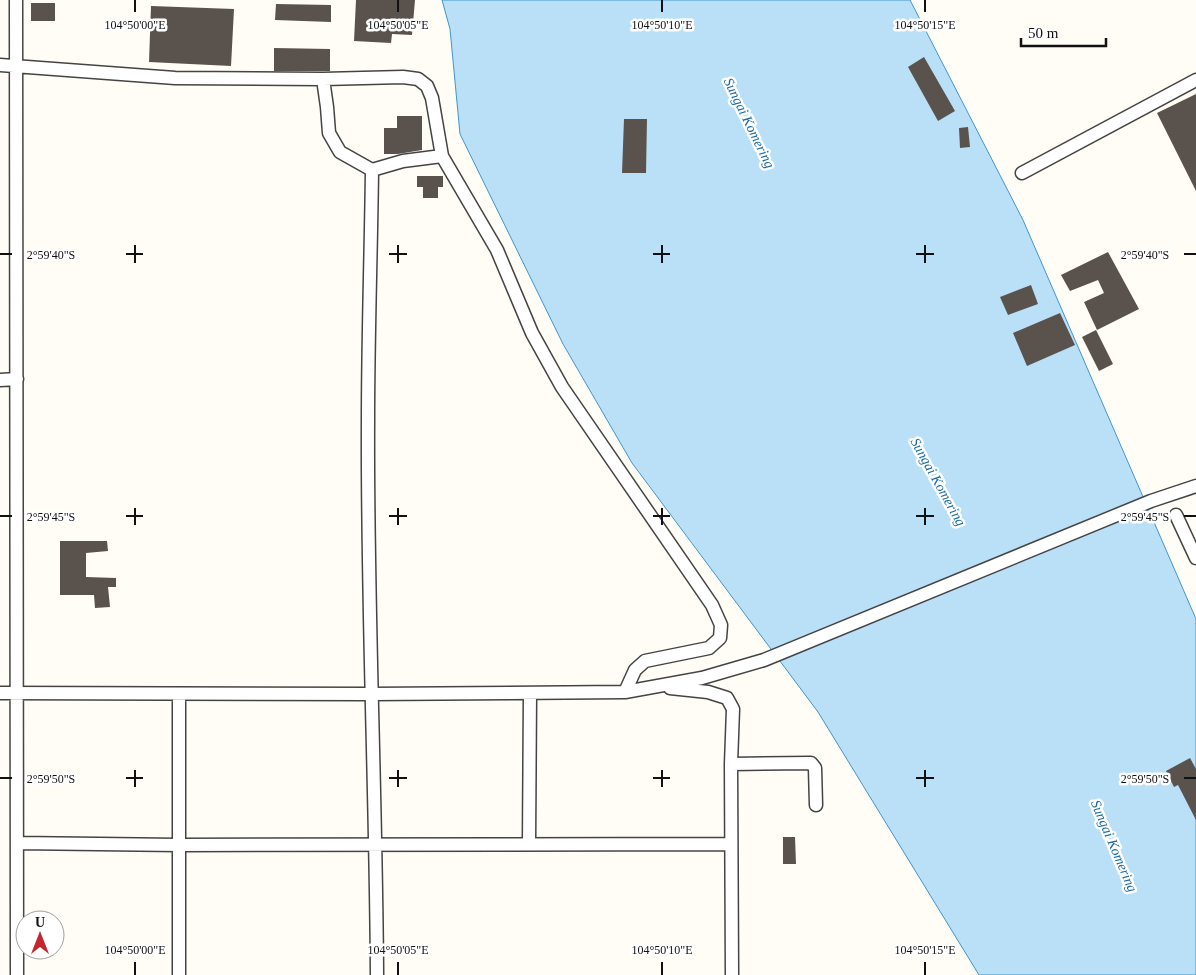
<svg xmlns="http://www.w3.org/2000/svg" width="1196" height="975" font-family="'Times New Roman',serif">
	<rect width="100%" height="100%" fill="#fffdf5"/>
	<!-- water -->
	<path fill="#b9e0f7" stroke="#3f96cf" d="M442,0H910L1023,220L1196,619V975H979L818,712L632,463L563,344L460,134L450,29Z"/>
	<!-- building -->
	<path fill="#5a524d" d="M356,0H415L412,35L392,34L391,43L354,41Z
		M31,3H55V21H31Z
		M276,4L331,5V22L275,20Z
		M151,6L234,9L231,66L149,62Z
		M274,48L330,49V71H274Z
		M924,57L955,111L938,121L908,67Z
		M1196,94V191L1157,113Z
		M397,116H422V150L398,154H384V128H397Z
		M624,119H647L646,173H622Z
		M968,127L970,147L960,148L959,128Z
		M417,176H443V187H438V198H423V187H417Z
		M1108,252L1139,309L1097,330L1084,302L1104,293L1098,280L1070,291L1061,275Z
		M1031,285L1038,304L1008,315L1000,297Z
		M1060,313L1075,345L1027,366L1013,333Z
		M1096,330L1113,364L1099,371L1082,337Z
		M60,541H107L108,551L86,553V577L116,578V587H108L110,607L95,608L94,595H60Z
		M1190,758L1196,769V820L1178,785L1174,787L1166,771Z
		M783,837H795L796,864H783Z"/>
	<g fill="none" stroke-linecap="round" stroke-linejoin="round">
		<!-- minor casing -->
		<g stroke="#444" stroke-width="15">
			<path id="minor" d="M16,0L17,975
				M0,65L175,78L323,79L403,77L418,79L427,86L432,98L442,156L497,250L532,333L562,387L712,605L721,625L720,638L709,648L645,661L635,670L625,692
				M323,79L327,107L329,133L340,152L372,170C371,253 368,337 368,420C367,605 376,790 377,975
				M372,170L403,161L442,156
				M1022,173L1196,80
				M0,380L17,379
				M1176,515L1196,558
				M670,688L708,692L727,698L733,709L731,764L732,975
				M0,693L371,694L625,692L702,678L764,660L1151,501L1196,486
				M179,694V975
				M731,764L811,763L815,768L816,805
				M17,843L179,845L731,844
				M529,844L530,693"/>
		</g>
		<!-- minor -->
		<use href="#minor" stroke="#fff" stroke-width="12"/>
	</g>
	<!-- ticks -->
	<path fill="none" stroke="#111" stroke-width="2" d="M135,0V12M398,0V12M662,0V12M925,0V12M135,245V263M398,245V263M662,245V263M925,245V263M0,254H12M126,254H143M389,254H407M653,254H670M916,254H934M1184,254H1196M135,508V525M398,508V525M662,508V525M925,508V525M0,516H12M126,516H143M389,516H407M653,516H670M916,516H934M1184,516H1196M135,770V787M398,770V787M662,770V787M925,770V787M0,778H12M126,778H143M389,778H407M653,778H670M916,778H934M1184,778H1196M135,962V975M398,962V975M662,962V975M925,962V975"/>
	<g text-anchor="middle" dominant-baseline="central" stroke-width="5" stroke-linejoin="round" paint-order="stroke">
		<!-- water labels -->
		<g font-size="14" font-style="italic" fill="#1768a6" stroke="#fff">
			<text transform="translate(749 123) rotate(64)">Sungai Komering</text>
			<text transform="translate(938 482) rotate(61)">Sungai Komering</text>
			<text transform="translate(1114 846) rotate(67)">Sungai Komering</text>
		</g>
	</g>
	<g font-size="12" text-anchor="middle" fill="#111" stroke="#fff" stroke-width="5" stroke-linejoin="round" paint-order="stroke">
		<text x="135" y="29">104°50'00"E</text>
		<text x="398" y="29">104°50'05"E</text>
		<text x="662" y="29">104°50'10"E</text>
		<text x="925" y="29">104°50'15"E</text>
		<text x="51" y="259">2°59'40"S</text>
		<text x="1145" y="259">2°59'40"S</text>
		<text x="51" y="521">2°59'45"S</text>
		<text x="1145" y="521">2°59'45"S</text>
		<text x="51" y="783">2°59'50"S</text>
		<text x="1145" y="783">2°59'50"S</text>
		<text x="135" y="954">104°50'00"E</text>
		<text x="398" y="954">104°50'05"E</text>
		<text x="662" y="954">104°50'10"E</text>
		<text x="925" y="954">104°50'15"E</text>
	</g>
	<!-- north arrow -->
	<g transform="translate(40 935)"><circle r="24" fill="#ffffff" stroke="#a0a0a0"/>
	<path d="M0-4L9 19L0 12L-9 19Z" fill="#c4262e"/>
	<text y="-8" font-size="14" font-weight="bold" text-anchor="middle" fill="#111111">U</text>
	</g>
	<!-- scale -->
	<path d="M1021 38v8h85v-8" fill="none" stroke="#111111" stroke-width="2.5"/>
	<text x="1028" y="38" font-size="15" fill="#111111" stroke="#ffffff" stroke-width="4" paint-order="stroke">50 m</text>
</svg>
